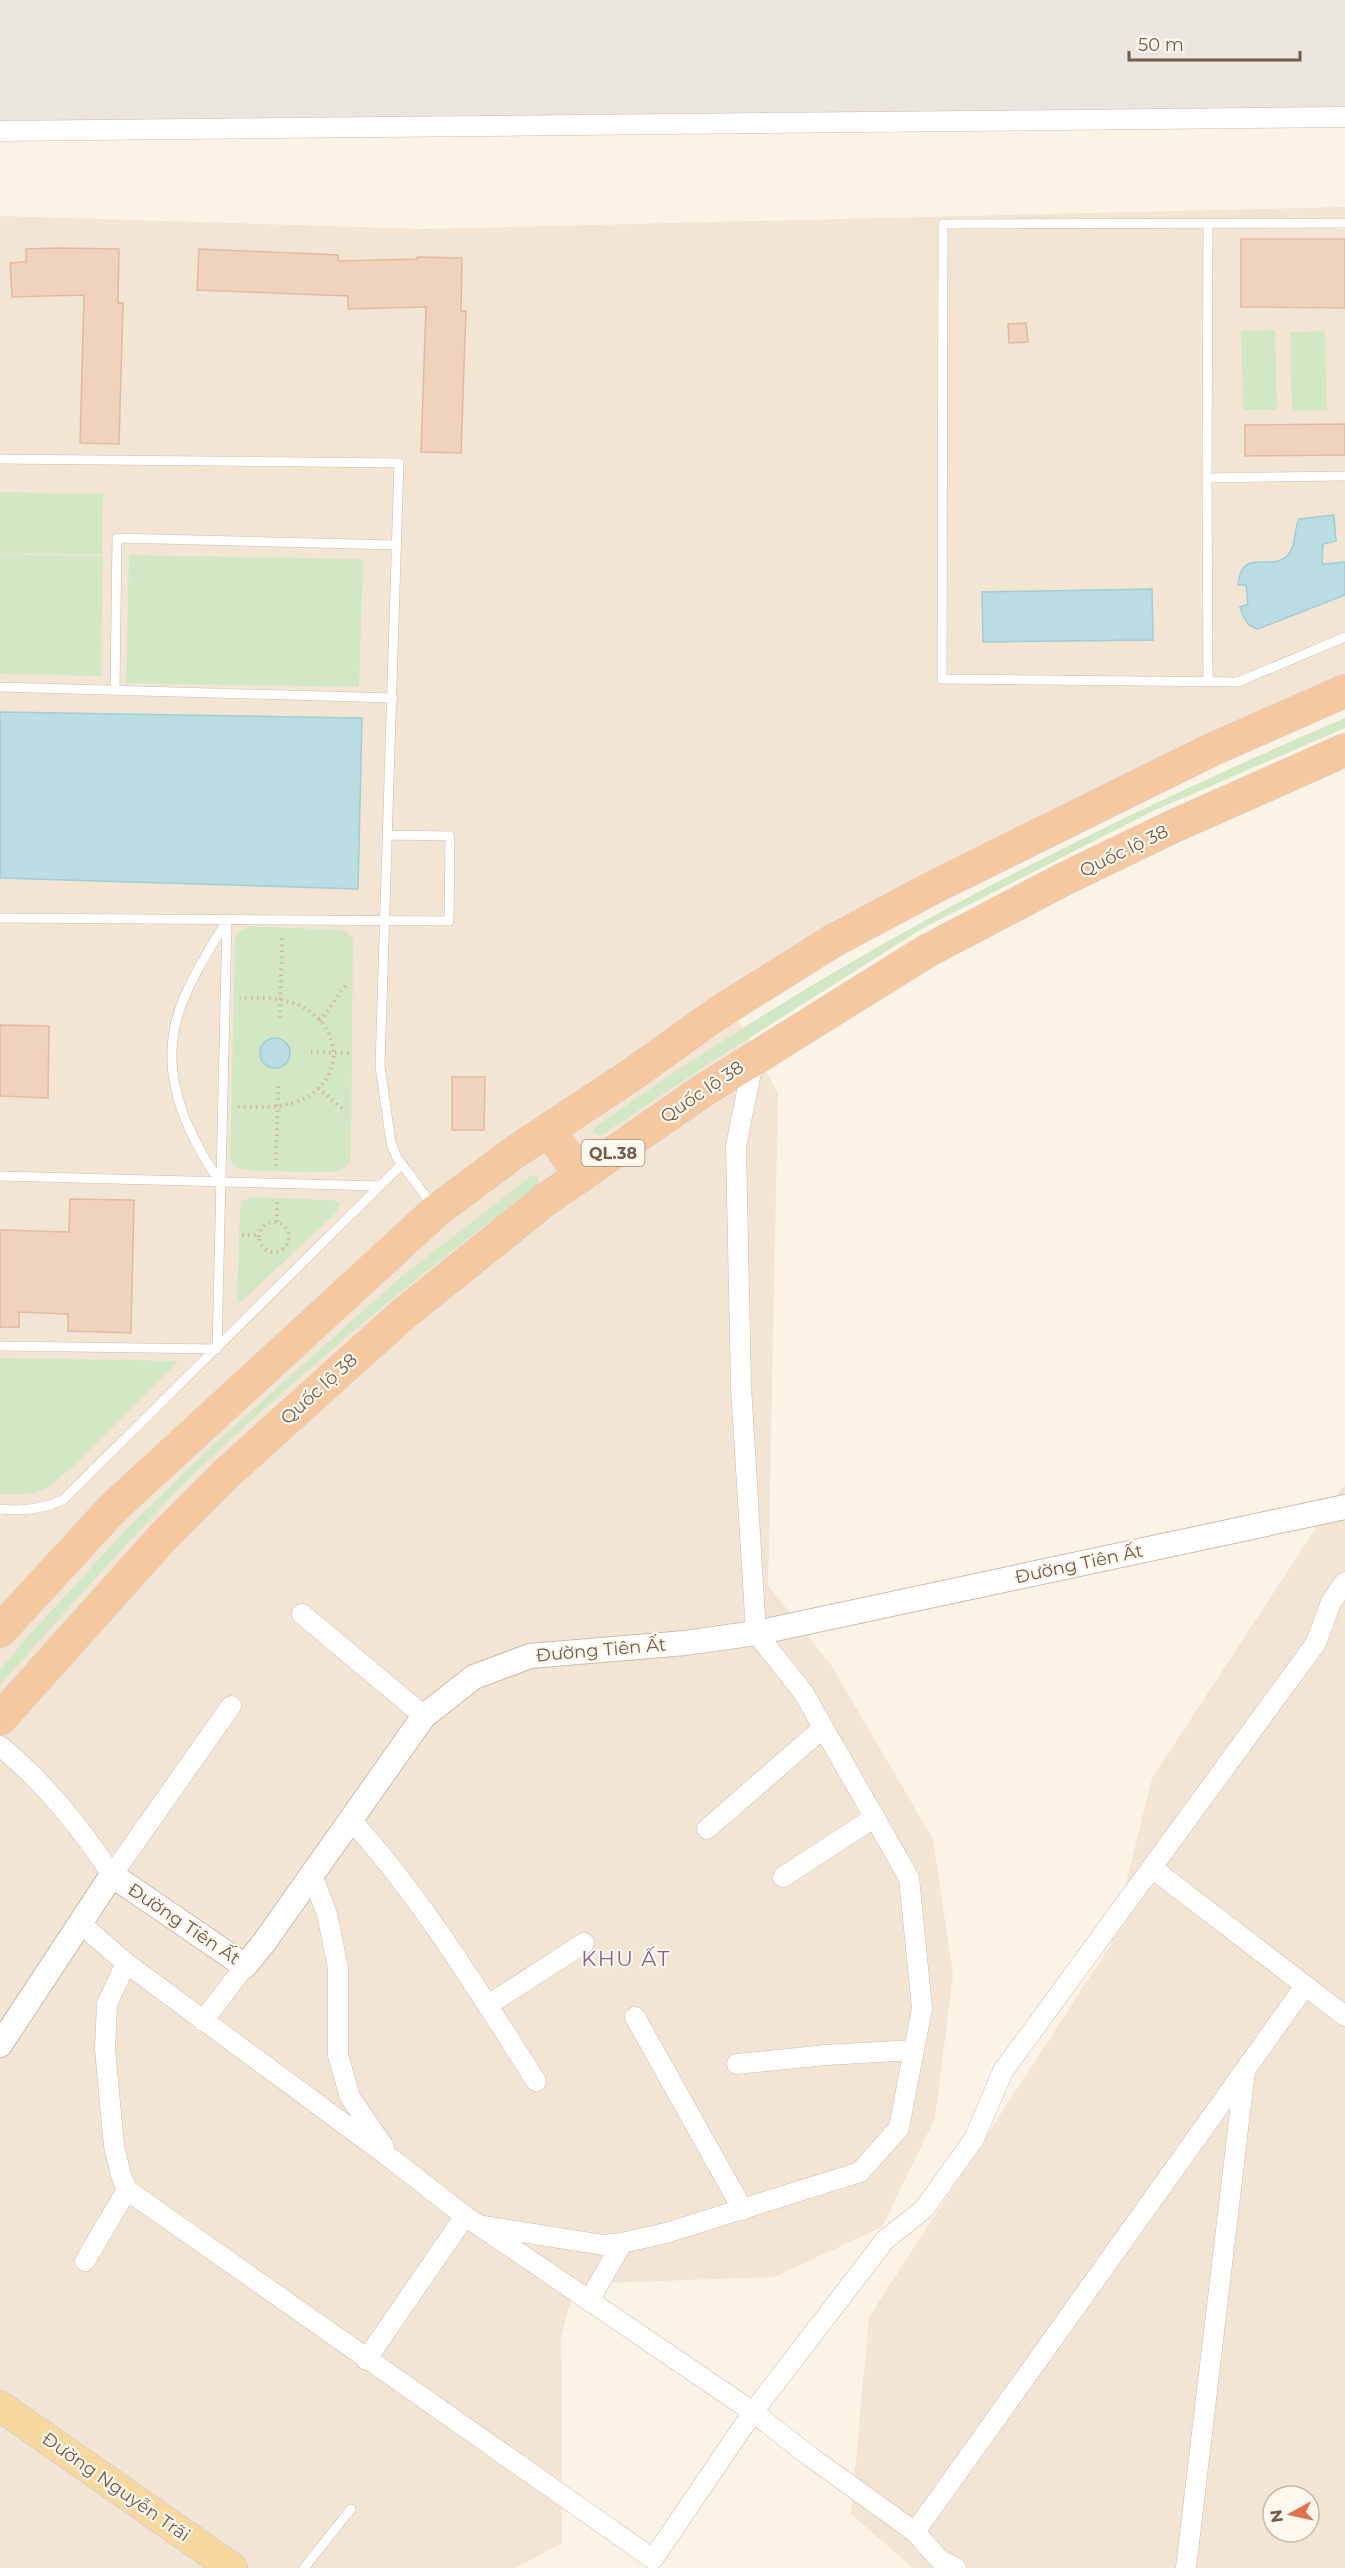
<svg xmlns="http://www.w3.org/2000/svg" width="1345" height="2568" font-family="Montserrat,sans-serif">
	<rect width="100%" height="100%" fill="#fbf3e5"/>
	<!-- residential -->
	<path fill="#f3e5d4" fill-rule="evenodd" d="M1345,207V681L726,996L778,1093L768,1585L831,1665L933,1839L953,1975L935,2118L882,2227L774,2277L575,2284L561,2337L562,2543L515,2568H0V216L423,229Z
		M1345,1484V2568H913L851,2514L869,2317L1111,1944L1152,1778ZM1273,2496H1309V2532H1273Z"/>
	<!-- industrial -->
	<path fill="#ebe5df" d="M0,0H1345V107L0,130Z"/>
	<!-- green -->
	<path fill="#d2e8c4" d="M1275,330L1277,410H1243L1241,331Z
		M1325,331L1327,410L1292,411L1290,332Z
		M0,492L103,494L102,555L0,553Z
		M0,554L103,556L101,676L0,674Z
		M129,555L363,559L359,687L126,683Z
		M1345,718V728L1153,811L923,928L713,1061L602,1135L599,1136L594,1133L593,1129C826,961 1082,831 1345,718Z
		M251,926L341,930L347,932L353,939L351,1152L349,1164L337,1172L250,1171L234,1167L230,1160L235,940L239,931Z
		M532,1175L538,1177V1185C437,1260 340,1340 247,1424C158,1504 80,1596 0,1685V1670L28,1636L124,1532L211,1447L401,1277Z
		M252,1197L330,1200L340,1202L338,1211L242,1301L237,1303L240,1210L241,1201Z
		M0,1358L178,1361L75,1465L47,1488L29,1494H0Z"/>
	<!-- water -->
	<path fill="#badde4" stroke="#a1ccd5" stroke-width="1.5" d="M1334,515L1336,541L1323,544L1322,564L1345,562V595L1258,629C1247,627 1243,617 1240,607L1248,604L1246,585H1238C1241,546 1270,573 1288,555C1297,545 1293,531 1299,519Z
		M1152,589L1153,640L983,642L982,592Z
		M0,712L362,718L358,889L0,878Z
		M260 1053a15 15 0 1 1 30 0a15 15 0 1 1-30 0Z"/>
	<!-- building -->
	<path fill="#f0d3be" stroke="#e2ba9f" stroke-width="1.5" d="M1241,239H1345V308L1241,307Z
		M57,248L119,249L118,303H123L119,444L80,443L84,295L12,297L10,263L26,262V249Z
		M199,249L338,255V261L417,259V257L462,258L461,311H466L461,453L421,452L426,307L348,309V296L197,290Z
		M1026,323L1028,342L1009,343L1008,324Z
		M1345,424V455L1245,456V425Z
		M0,1025L49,1026L48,1098L0,1096Z
		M452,1077H485L484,1130H452Z
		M70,1199L134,1200L131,1333L68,1331V1314L19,1312V1327H0V1230L69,1232Z"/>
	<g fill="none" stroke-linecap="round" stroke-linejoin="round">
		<!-- service casing -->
		<g stroke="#cdbbac" stroke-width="10">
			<path id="service" d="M1345,223L943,224L942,679L1238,682L1345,637
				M0,459L399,463L380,1066L391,1143L397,1158L433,1206
				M1207,478L1208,224
				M1208,682L1207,478L1345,476
				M0,687L393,698
				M115,689L117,538L397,545
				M0,918L449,921L450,836L389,835
				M0,1176L380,1186
				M220,1182C190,1138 164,1086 174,1031C180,995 207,953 226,922
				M0,1346L217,1349L227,920
				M0,1509C23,1512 42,1509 63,1500L402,1164
				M304,2568L351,2509"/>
		</g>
		<!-- minor casing -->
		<g stroke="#cdbbac" stroke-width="21">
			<path id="minor" d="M0,131L1345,117
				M302,1614L424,1716
				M0,1746C44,1782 81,1828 112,1875L231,1706
				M351,1820C422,1898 479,1992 536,2081
				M707,1829L823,1728
				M1152,1868L1345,2016
				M312,1875L327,1914L338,1968V2055L350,2097L384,2147
				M783,1877L875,1817
				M80,1923L126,1963L393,2160L465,2216L753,2412L812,2458L915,2532L940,2560L956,2568
				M126,1963L107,2004L105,2049L114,2146L121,2175L127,2190L653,2559L753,2412L885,2240L924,2209L974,2139L1003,2071L1316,1643L1331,1602L1345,1582
				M488,2005L584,1943
				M635,2017L743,2210
				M203,2021L245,1966
				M737,2064L826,2055L914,2050
				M478,2225L603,2245L622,2243L666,2233L860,2172L899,2128L922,2008L909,1878L803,1692L756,1633L741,1386L736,1146L754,1057
				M85,2261L127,2190
				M589,2301L622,2243
				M366,2360L465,2216
				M915,2532L1305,1986
				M1186,2568L1245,2070"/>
		</g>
		<!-- tertiary casing -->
		<g stroke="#cdbbac" stroke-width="26">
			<path id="tertiary" d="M0,2045L112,1875L245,1966L263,1944L424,1716L474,1677L530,1656L685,1643L756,1633L1345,1507"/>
		</g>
		<!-- primary casing -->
		<g stroke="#d8d1cd" stroke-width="32">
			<path id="primary" d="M0,2406L232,2568"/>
		</g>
		<!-- trunk casing -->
		<g stroke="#d8d1cd" stroke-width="34">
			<path id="trunk" d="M549,1130L581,1176
				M0,1631L113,1508L436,1211L515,1152L630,1076L718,1013L833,941L934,887L1211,750L1345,691
				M0,1719L163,1537L227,1473L401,1316L545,1200L704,1090L927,951L1066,878L1174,826L1345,750"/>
		</g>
		<!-- path -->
		<path stroke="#d4b6a1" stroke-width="4" stroke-dasharray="1.5 4.5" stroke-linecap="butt" d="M280,1018L282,938
			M320,1021L347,983
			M311,1052L349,1053
			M318,1088L345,1111
			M238,1107C255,1107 276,1108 293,1103C342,1088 348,1032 303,1007C286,997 260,998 240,998
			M276,1166L278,1086
			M277,1222V1201
			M259 1237a15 15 0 1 1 30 0a15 15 0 1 1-30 0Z
			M242,1235H259"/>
		<!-- service -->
		<use href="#service" stroke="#fff" stroke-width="9"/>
		<!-- minor -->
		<use href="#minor" stroke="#fff" stroke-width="20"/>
		<!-- tertiary -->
		<use href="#tertiary" stroke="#fff" stroke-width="24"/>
		<!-- primary -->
		<use href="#primary" stroke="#f7d9a0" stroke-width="30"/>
		<!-- trunk -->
		<use href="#trunk" stroke="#f5c8a0" stroke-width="33"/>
	</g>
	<g text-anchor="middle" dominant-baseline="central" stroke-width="4.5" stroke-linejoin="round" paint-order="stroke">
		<!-- shield labels -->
		<rect fill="#fef7eb" stroke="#9d897b" stroke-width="1.5" x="581.5" y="1140" width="63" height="26" rx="4.5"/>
		<g font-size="16" font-weight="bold" fill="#735a4b">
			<text x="613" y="1153">QL.38</text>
		</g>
		<!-- street labels -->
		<g font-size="18" fill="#735a4b" stroke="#fef7eb">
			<text transform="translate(1124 851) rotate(-26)">Quốc lộ 38</text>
			<text transform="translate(702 1092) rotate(-34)">Quốc lộ 38</text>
			<text transform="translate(319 1389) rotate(-42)">Quốc lộ 38</text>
			<text transform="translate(1079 1564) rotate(-12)">Đường Tiên Ất</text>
			<text transform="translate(601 1650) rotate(-5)">Đường Tiên Ất</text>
			<text transform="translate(184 1924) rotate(34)">Đường Tiên Ất</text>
			<text transform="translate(116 2487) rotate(35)">Đường Nguyễn Trãi</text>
		</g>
		<!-- quarter labels -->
		<g font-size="21" letter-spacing="1.5" fill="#82638f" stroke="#fef7eb">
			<text x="626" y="1958">KHU ẤT</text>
		</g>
	</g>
	<!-- north arrow -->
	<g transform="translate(1291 2514) rotate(262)"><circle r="28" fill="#fef7eb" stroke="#c6b8ab" stroke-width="1.5"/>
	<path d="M0-4.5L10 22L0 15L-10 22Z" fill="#e0734f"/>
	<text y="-9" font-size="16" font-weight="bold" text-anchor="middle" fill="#735a4b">N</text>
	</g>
	<!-- scale -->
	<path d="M1129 51v9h171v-9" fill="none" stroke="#735a4b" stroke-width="3"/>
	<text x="1138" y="51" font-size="18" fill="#735a4b" stroke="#fef7eb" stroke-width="4.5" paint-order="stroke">50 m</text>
</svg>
